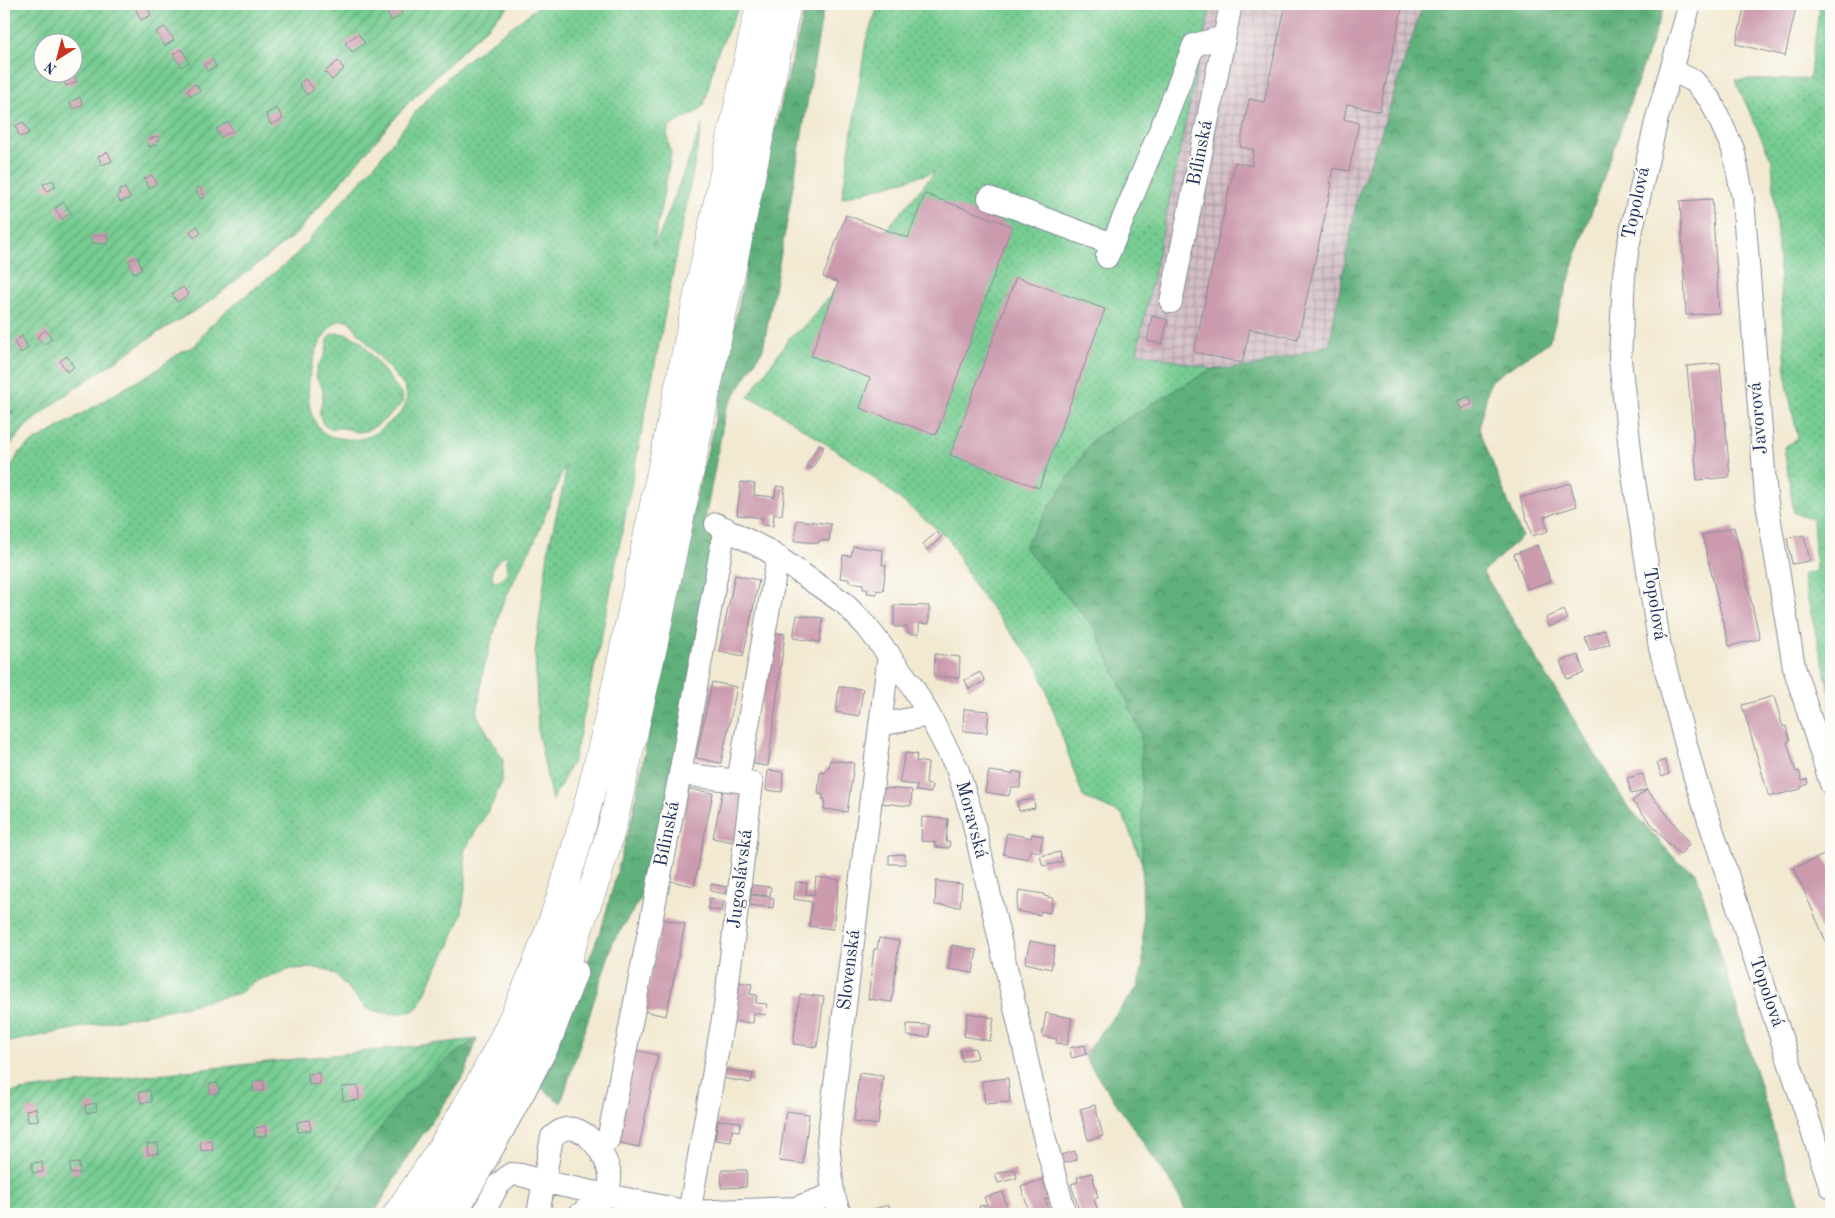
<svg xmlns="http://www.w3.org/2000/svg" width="1835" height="1218" font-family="'Old Standard TT',serif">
	<defs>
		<pattern id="industrial-grid" width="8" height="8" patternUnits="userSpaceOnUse" patternTransform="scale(1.25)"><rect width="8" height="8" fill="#d2bec5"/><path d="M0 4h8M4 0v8" fill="none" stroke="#aa9ba3"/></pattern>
		<pattern id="grass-dots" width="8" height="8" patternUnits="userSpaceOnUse" patternTransform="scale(1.25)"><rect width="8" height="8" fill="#76cc91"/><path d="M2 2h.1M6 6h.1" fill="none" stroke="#60a67a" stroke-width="1.8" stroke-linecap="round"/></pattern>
		<pattern id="forest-crowns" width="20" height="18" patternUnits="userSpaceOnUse" patternTransform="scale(1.25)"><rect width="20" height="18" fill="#60b07b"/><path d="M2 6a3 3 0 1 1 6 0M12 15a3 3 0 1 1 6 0" fill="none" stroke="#4e9068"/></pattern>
		<pattern id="garden-furrows" width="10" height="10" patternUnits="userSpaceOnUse" patternTransform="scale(1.25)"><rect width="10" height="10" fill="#76cc91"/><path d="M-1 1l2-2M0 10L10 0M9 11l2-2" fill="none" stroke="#60a67a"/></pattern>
	</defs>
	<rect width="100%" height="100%" fill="#fdfcf7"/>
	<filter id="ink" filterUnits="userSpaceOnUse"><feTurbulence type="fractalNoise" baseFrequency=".02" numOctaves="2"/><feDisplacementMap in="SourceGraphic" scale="10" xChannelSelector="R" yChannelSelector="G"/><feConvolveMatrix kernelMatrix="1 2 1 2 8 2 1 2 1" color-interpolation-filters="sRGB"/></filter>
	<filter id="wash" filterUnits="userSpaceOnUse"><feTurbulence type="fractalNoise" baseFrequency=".0096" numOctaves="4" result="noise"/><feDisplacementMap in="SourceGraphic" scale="20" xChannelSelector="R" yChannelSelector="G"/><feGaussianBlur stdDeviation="1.12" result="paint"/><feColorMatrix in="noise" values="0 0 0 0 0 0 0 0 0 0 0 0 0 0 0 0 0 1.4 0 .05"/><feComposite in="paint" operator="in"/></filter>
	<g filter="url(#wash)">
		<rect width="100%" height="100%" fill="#f2e9d1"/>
		<!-- industrial -->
		<path fill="url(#industrial-grid)" d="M1211,4H1423L1381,133L1358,195L1329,345L1251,367L1212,369L1137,352Z"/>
		<!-- grass -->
		<path fill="url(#grass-dots)" stroke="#487e78" fill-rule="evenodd" d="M542,4H738L737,11L716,56L704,105L698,111L669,127L667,135L671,155L653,248L663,227L702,125L603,629L574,759L552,801L538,732L535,653L549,545L564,483L565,465L535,541L522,564L502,605L483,671L477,715L503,760L502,781L492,804L464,851L466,879L462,913L449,947L435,971L420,1005L413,1011L395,1014L373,1011L366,1008L337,976L328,970L316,968L291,969L253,982L240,993L182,1007L4,1043V480L19,453L27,446L156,370L182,351L195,346L206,330L225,312L293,258L377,162L422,104L459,66ZM348,320L404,386C411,402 404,411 391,421C375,435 362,443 340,438C335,437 330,437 326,434C295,414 310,344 334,324C338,320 343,320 348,320ZM507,554V575L494,583C489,568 495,562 507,554Z
			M879,4H1211L1137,352L1212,369L1094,438L1024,547L1096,630L1141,732L1143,866L1123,815L1083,797L1039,669L975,587L948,538L858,465L772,408L748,397L790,337L802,329L935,172L842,198L866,40Z
			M1820,4H1831V698L1802,575L1816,571L1813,518L1794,513L1784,447L1798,439L1787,385L1772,161L1735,80L1809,79Z
			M337,333L347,334L361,341L403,396L402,403C393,413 375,430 361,432C354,433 349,428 343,428C333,427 325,432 321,419C317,409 324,402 323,392C323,386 317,381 316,375C315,366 323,361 325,354C327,347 327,342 330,335Z"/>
		<!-- forest -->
		<path fill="url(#forest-crowns)" stroke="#3e706c" d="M806,4H824L788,216L763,349L726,409L704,525L719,542L652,881L613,942L561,1103L538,1085L602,927L633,813L681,558L715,420L773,137Z
			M1423,4H1665L1584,233L1549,342L1490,381L1479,429L1522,537L1483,572L1626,804L1678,862L1696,872L1779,1149L1804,1214H1187L1174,1187L1083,1055L1137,988L1143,965L1141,732L1096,630L1024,547L1094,438L1212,369L1251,367L1329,345L1358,195L1381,133Z
			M477,1039L465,1074L407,1157L374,1214H318L362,1152L404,1097L443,1062Z"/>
		<!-- garden -->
		<path fill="url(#garden-furrows)" stroke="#487e78" fill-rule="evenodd" d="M4,4H511L408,103L296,234L206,304L154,335L68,393L27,425L4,453ZM42,42H72V72H42Z
			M477,1039L443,1062L404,1097L362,1152L318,1214H4V1093L123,1078Z"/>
		<g id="blocks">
			<!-- building -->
			<path fill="#cb9aad" d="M144,4H146L151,15L141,20L135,7Z
				M1286,4H1403L1380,109V111L1347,104L1344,119L1359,123L1349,171L1333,168L1330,183H1332L1298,339L1250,329L1242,363L1194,352L1235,162L1251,166L1254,150L1240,147L1249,99L1264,102Z
				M1745,4H1797L1785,56L1736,44Z
				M397,6L402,14L392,21L386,12Z
				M165,27L174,40L165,46L156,32Z
				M358,34L365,43L352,52L345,43Z
				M182,49L189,62L181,67L173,54Z
				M213,60L216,67L207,71L204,65Z
				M338,61L344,69L332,80L325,72Z
				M68,72H73L77,82L66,86L62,75Z
				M305,79L314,89L307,95L299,84Z
				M196,84L200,91L190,96L187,90Z
				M80,97L83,105L73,109L70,102Z
				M277,108L283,119L271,125L266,114Z
				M23,122L29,133L20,137L15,126Z
				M228,122L233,131L221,137L216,129Z
				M158,136L160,140L157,141L158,144L149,147L147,140Z
				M108,152L112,161L102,165L98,156Z
				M152,175L157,184L149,188L144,179Z
				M53,180L56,187L47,191L43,184Z
				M200,187L205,197L201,199L195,189Z
				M125,188L130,198L120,202L117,195L120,194L118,191Z
				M925,194L1012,226L936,435L860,408L870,378L811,356L838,282L823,277L846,215L908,238Z
				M1712,199L1719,313L1686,315L1680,201Z
				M64,202L71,213L62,219L55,208Z
				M197,226L201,233L194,238L190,231Z
				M107,234L108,244L92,243L91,236Z
				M138,257L142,270L133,273L129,260Z
				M1016,277L1105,309L1039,488L950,455Z
				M183,287L189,295L177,302L172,294Z
				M1152,316L1168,320L1162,344L1147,341Z
				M45,330L52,338L44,345L37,337Z
				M22,336L28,348L21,353L14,342Z
				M67,356L74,367L67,372L60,361Z
				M1720,363L1730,477L1697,480L1687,366Z
				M1469,396L1472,404L1461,409L1457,401Z
				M5,402L12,412L5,416L4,414Z
				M819,444L824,447L812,469L806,466Z
				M741,482L755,484L754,495L775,497L776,486L785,487L782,515L774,514L773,526L762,525L763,518L737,515Z
				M1570,483L1577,506L1544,517L1548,531L1532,536L1520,498Z
				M797,520L831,524L829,541L820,540L819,543L794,541Z
				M1734,527L1760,639L1729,646L1702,535Z
				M937,532L942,537L927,550L923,544Z
				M1804,535L1810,561L1792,564L1787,538Z
				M1537,545L1551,581L1527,589L1514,554Z
				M853,546L883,550L882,565H886L883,591L877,590V594L867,593L868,589H863V584L849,582V579L840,578L843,555L851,556Z
				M735,575L759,580L743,656L719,651Z
				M894,605L929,606V624L919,623V634H909L907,627H894Z
				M1564,610L1568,619L1550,627L1546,618Z
				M797,615L823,618L820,642L793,638Z
				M1604,630L1610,644L1590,651L1585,637Z
				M771,632L785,634L768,766L753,764Z
				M935,654L960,657L959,678L934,676Z
				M1578,655L1584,673L1567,679L1560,661Z
				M980,672L985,681L969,689L965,680Z
				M712,682L737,687L721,763L696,758Z
				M839,687L863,689L859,716L836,712Z
				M1774,696L1783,727L1786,726L1790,741L1787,742L1796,772L1799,771L1802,781L1807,779L1808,784L1801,787V789L1769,797L1742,705Z
				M964,709L989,711L987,733L963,731Z
				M905,753L917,754L916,761L928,763L926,784L932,785L931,793L916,791L917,785L899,783Z
				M830,760L854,763L847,812L824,809L825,799H822L823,795L818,794L820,772L825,773L826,768H829Z
				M1665,760L1669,774L1662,777L1657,763Z
				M768,770L783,772L782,792L766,790Z
				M989,771L1013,774V771L1022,773L1020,788L1011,787L1009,796L985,792Z
				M1643,774L1647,790L1690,843L1680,855L1667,842L1632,801L1647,790L1631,794L1627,778Z
				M724,785L744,789L738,843L713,838Z
				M883,788L912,790L911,806L881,803Z
				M689,789L713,793L694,886L670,881Z
				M1034,799L1035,808L1019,811L1017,802Z
				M922,817L948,819L946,842H950L949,848L935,847V842L921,841Z
				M1007,833L1031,838L1032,834L1043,836L1040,852L1030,850L1028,859L1003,854Z
				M1060,852L1062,862L1043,866L1040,856Z
				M905,854V864H889V855Z
				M1824,855L1831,870V953L1794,868Z
				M816,877L839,880L833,929L809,926L812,902L794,899L796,882L807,883L806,894L814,895Z
				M936,881L962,884L960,907L935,905Z
				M711,884L727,887L726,894L710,891Z
				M752,885L771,887L770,896L751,894Z
				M1019,890L1044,894V896L1053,898L1050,913L1041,911L1040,915L1016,911Z
				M751,895L774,898L773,908L749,905Z
				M709,898L724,901L722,911L708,909Z
				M662,919L685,924L666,1016L643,1011Z
				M879,938L899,941L892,1002L868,999L874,949H877Z
				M1030,941L1055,946L1051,969L1025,963Z
				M952,945L977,950L973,973L948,969Z
				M738,982L752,984L750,994L757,995L756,1003L767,1004L766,1015L754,1013L753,1023L733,1021Z
				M800,994L824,997L817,1047L793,1044Z
				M968,1013L994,1018L990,1041L964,1036Z
				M1046,1013L1072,1018L1067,1045L1056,1043L1057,1039L1042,1036Z
				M907,1024L930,1025L929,1037L907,1036Z
				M1085,1045L1087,1054L1072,1058L1069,1048Z
				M975,1048L978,1058L962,1061L960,1050Z
				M635,1050L658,1055L639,1147L616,1142Z
				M724,1069L753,1074L751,1083L722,1078Z
				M319,1073L320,1084L309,1085L308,1074Z
				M859,1073L883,1076L878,1125L854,1122Z
				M1008,1078L1010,1102L985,1104L982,1081Z
				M264,1080V1091H253V1081Z
				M218,1083L219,1093L210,1094L209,1084Z
				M358,1086L359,1100L343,1101L342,1087Z
				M150,1090L152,1102L141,1103L139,1092Z
				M96,1103L97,1111L86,1113L85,1105Z
				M1095,1105L1103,1136L1088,1140L1080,1109Z
				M36,1108L38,1120L28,1122L26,1110Z
				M786,1111L809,1114L803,1164L779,1161Z
				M309,1120L311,1130L298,1132L297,1122Z
				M718,1120L741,1122L739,1131L732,1130L731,1142L715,1140Z
				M266,1126L267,1136L255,1137L254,1128Z
				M212,1140L213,1150L201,1151L200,1142Z
				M158,1143L159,1153L148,1155L147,1144Z
				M1075,1151L1077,1160L1060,1164L1058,1156Z
				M42,1162L43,1172L32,1173V1163Z
				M79,1163L80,1173L71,1174L70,1164Z
				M1015,1169L1017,1178L998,1183L995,1174Z
				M722,1170H747L746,1187L721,1188Z
				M1092,1173L1098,1198L1094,1199L1099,1214H1080L1071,1184L1078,1182L1077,1177Z
				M1043,1179L1049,1198L1045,1199L1050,1214H1030L1021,1187Z
				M1003,1192L1007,1210L1000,1211V1214H981L979,1206L987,1205L984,1197Z
				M889,1205L892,1214H867L866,1211Z"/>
		</g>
	</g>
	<g filter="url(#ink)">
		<use href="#blocks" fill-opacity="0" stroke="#868c98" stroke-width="1"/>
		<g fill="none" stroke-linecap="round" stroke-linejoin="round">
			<!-- minor casing -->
			<g stroke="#868c98" stroke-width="24">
				<path id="minor" d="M1690,4L1657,118L1628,246L1624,275L1620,360L1632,468L1660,648L1695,778L1831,1188
					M1671,70L1694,81L1711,101L1733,149L1743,198L1766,497L1794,667L1831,784
					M989,198L1112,244
					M1107,257L1167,114L1194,45L1224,37
					M1171,302L1231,4
					M716,524L767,550L844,603L867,627L911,684L929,715L957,768L972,816L1044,1136L1065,1214
					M880,725L929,715
					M680,774L738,781
					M608,1140L680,774L725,528
					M458,1214L459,1209L524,1092L550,1042L577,971
					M483,1214L498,1185L511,1174L521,1175L545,1182L689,1212L796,1208L833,1194
					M538,1214L552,1137C555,1135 559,1131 562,1130C585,1121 608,1157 610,1176C611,1182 608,1189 607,1195L580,1214
					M689,1214L725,1007L752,783L738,781L778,557
					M840,1214L833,1194L828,1141L889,654"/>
			</g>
			<!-- highway casing -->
			<g stroke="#868c98" stroke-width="29">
				<path id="highway" d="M397,1214C441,1152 482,1086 514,1016C561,915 589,808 613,699C629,628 643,557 658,486C691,325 726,165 760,4
					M429,1214L462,1167L521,1065L560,979L597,877L613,823L654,642L787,4"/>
			</g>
			<!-- minor -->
			<use href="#minor" stroke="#fff" stroke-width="22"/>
			<!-- highway -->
			<use href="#highway" stroke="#fff" stroke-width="28"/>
		</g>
	</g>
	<g text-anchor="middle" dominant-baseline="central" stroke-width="4" stroke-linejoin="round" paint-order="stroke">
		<!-- street labels -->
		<g font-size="19" fill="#1b2f5e" stroke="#fdfcf7">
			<text transform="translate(1201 153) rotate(-79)">Bílinská</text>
			<text transform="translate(1637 203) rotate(-78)">Topolová</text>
			<text transform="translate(1759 418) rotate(-95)">Javorová</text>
			<text transform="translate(1654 604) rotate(81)">Topolová</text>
			<text transform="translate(971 820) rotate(75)">Moravská</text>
			<text transform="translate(668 834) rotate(-79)">Bílinská</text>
			<text transform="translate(741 879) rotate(-83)">Jugoslávská</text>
			<text transform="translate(850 970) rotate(-83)">Slovenská</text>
			<text transform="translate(1766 992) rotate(71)">Topolová</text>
		</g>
	</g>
	<!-- margin -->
	<rect width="1835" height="1218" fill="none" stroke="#fdfcf7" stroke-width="20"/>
	<!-- north arrow -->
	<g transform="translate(58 58) rotate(216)"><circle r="24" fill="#fdfcf7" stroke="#a3aaba"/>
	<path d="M0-4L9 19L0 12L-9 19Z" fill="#c8321e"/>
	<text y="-8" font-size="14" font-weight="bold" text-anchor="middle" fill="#1b2f5e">N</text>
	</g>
</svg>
